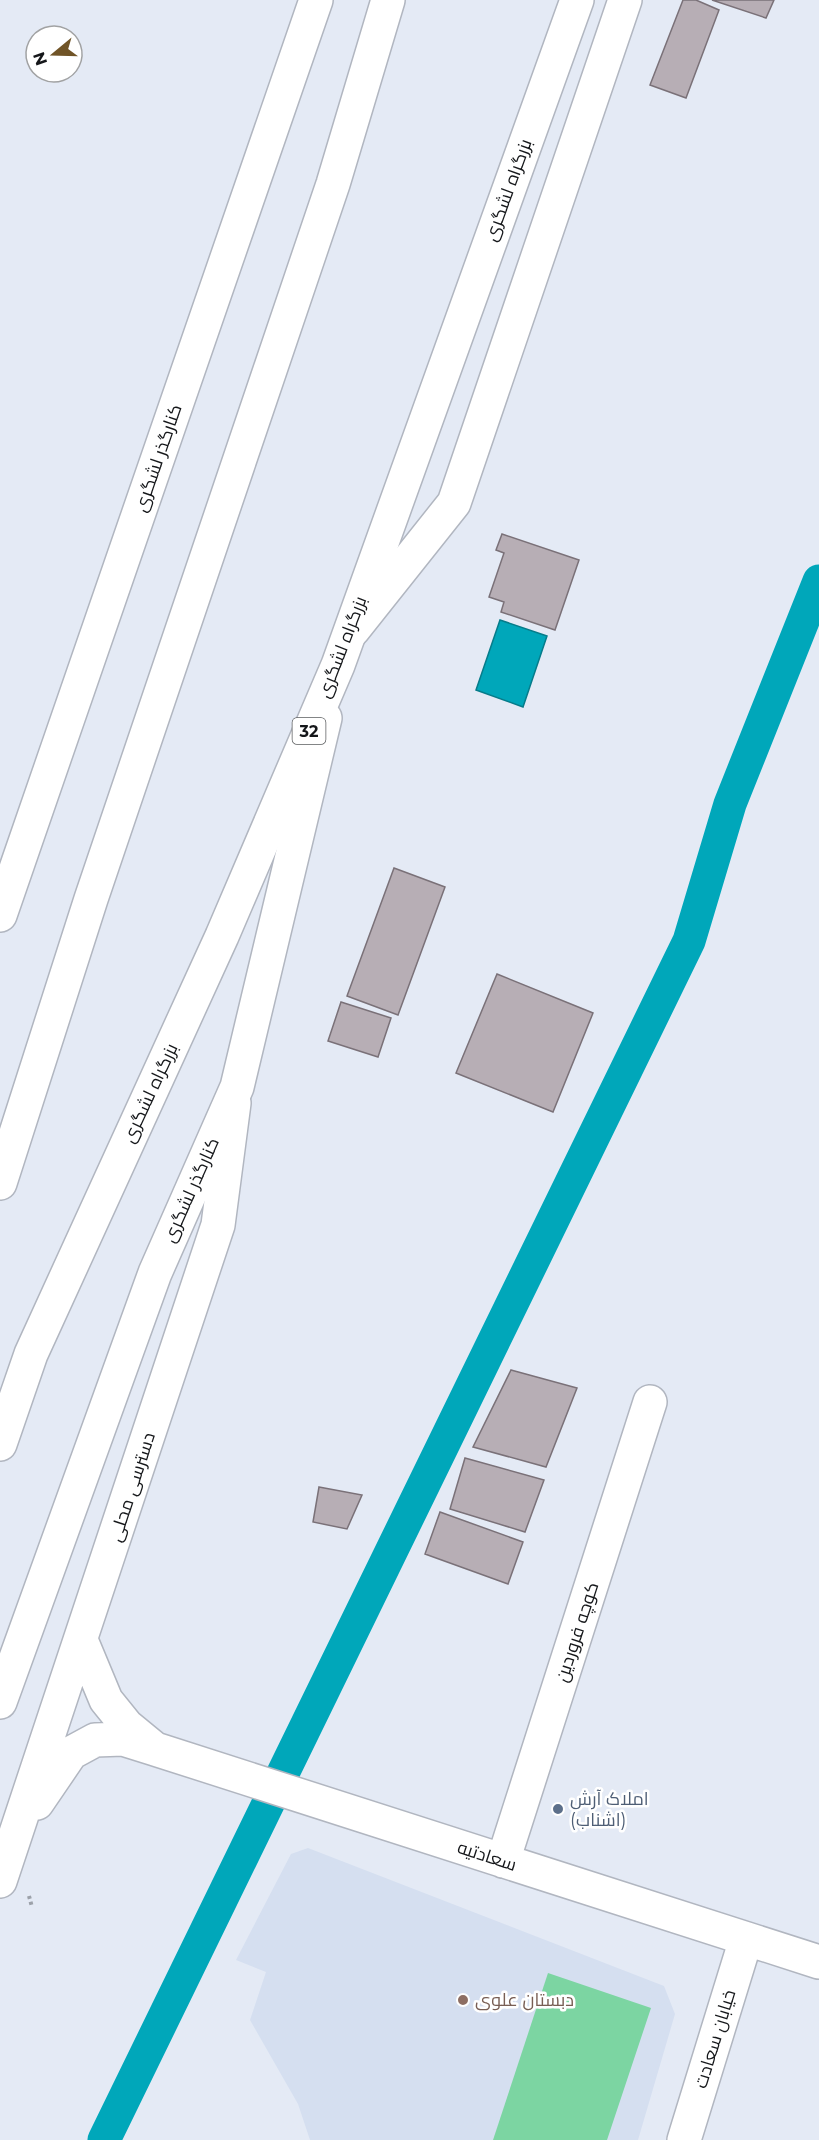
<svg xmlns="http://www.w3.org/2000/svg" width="819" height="2140" font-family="Montserrat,Cairo,sans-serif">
	<rect width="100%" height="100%" fill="#e4eaf5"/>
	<!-- built -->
	<path fill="#d5dff0" d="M308,1848L664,1986L675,2014L638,2140H310L298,2104L250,2020L266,1972L236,1960L291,1854Z"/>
	<!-- pitch -->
	<path fill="#7cd5a2" d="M548,1973L651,2008L607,2140H493Z"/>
	<!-- water -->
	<path fill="#00a7ba" stroke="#067c8a" stroke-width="1.5" d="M500,620L547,636L523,707L476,690Z"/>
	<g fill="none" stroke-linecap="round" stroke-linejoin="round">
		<!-- canal -->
		<path stroke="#00a7ba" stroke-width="33" d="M104,2140L689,941L730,804L819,581"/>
	</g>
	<!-- building -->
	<path fill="#b7aeb5" stroke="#7a7178" stroke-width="1.5" d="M683,0H696L719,10L686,98L650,85Z
		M712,0H774L766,18Z
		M502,534L579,560L555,630L501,612L504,602L489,597L504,553L496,550Z
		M394,868L445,887L398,1015L347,996Z
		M497,974L593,1013L553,1112L456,1073Z
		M341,1002L391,1018L378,1057L328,1041Z
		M511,1370L577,1388L546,1467L473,1447Z
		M465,1458L544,1480L525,1532L450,1509Z
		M319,1487L362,1495L347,1529L313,1522Z
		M440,1512L523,1542L508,1584L425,1554Z"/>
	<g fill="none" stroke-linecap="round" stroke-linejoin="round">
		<!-- minor casing -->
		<g stroke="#b1b6c0" stroke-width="36">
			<path id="minor" d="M353,630L454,503L625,0
				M155,1749L819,1962
				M37,1803L71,1753L95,1740L123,1739L155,1749L127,1726L106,1700L81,1640
				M503,1861L650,1402
				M0,1881L218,1225L234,1103
				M684,2140L746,1939"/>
		</g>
		<!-- major casing -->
		<g stroke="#b1b6c0" stroke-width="36">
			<path id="major" d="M0,915L316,0
				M0,1702L155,1273L237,1087L325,718"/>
		</g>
		<!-- highway casing -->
		<g stroke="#b1b6c0" stroke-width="36">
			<path id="highway" d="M0,1183L91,899L333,184L388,0
				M0,1444L31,1354L222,936L338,665L577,0"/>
		</g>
		<!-- path -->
		<path stroke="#9ca1a9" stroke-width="4" stroke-dasharray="3 3" stroke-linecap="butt" d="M29,1896L32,1907"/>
		<!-- minor -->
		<use href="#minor" stroke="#fff" stroke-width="33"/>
		<!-- major -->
		<use href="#major" stroke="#fff" stroke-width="33"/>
		<!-- highway -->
		<use href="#highway" stroke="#fff" stroke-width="33"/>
	</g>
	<!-- markers -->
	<circle fill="#5c6f8a" stroke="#fff" stroke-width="2" cx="558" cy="1809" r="6"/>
	<circle fill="#8d6e63" stroke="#fff" stroke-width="2" cx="463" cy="2000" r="6"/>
	<g text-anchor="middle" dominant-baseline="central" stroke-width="5" stroke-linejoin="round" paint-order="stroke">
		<!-- shield labels -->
		<rect fill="#fff" stroke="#5b5d5f" stroke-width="1.5" x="292.5" y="718" width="33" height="26" rx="4.5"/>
		<g font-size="16" font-weight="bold" fill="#15171a">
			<text x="309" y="731">32</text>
		</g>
		<!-- street labels -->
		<g font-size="18" fill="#15171a" stroke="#fff">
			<text transform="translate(508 190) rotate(-70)">بزرگراه لشگری</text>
			<text transform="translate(158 458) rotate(-71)">کنارگذر لشگری</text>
			<text transform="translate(342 647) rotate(-69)">بزرگراه لشگری</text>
			<text transform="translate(150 1093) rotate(-65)">بزرگراه لشگری</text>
			<text transform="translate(191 1190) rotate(-66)">کنارگذر لشگری</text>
			<text transform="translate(132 1487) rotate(-72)">دسترسی محلی</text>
			<text transform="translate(577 1632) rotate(-72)">کوچه فروردین</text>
			<text transform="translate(487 1856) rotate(18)">سعادتیه</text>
			<text transform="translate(715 2039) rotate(-73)">خیابان سعادت</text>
		</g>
		<!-- service labels -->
		<g font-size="18" fill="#4e5e75" stroke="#fff" text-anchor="start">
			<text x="570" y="1799">املاک آرش<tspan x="570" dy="21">(اشناب)</tspan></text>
		</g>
		<!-- education labels -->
		<g font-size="18" fill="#785e54" stroke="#fff" text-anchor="start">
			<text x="475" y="2000">دبستان علوی</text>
		</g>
	</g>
	<!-- north arrow -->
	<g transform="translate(54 54) rotate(251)"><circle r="28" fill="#ffffff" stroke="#a1a2a3" stroke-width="1.5"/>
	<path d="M0-4.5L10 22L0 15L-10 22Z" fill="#705427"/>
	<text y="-9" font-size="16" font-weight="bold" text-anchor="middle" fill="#15171a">N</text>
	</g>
</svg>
